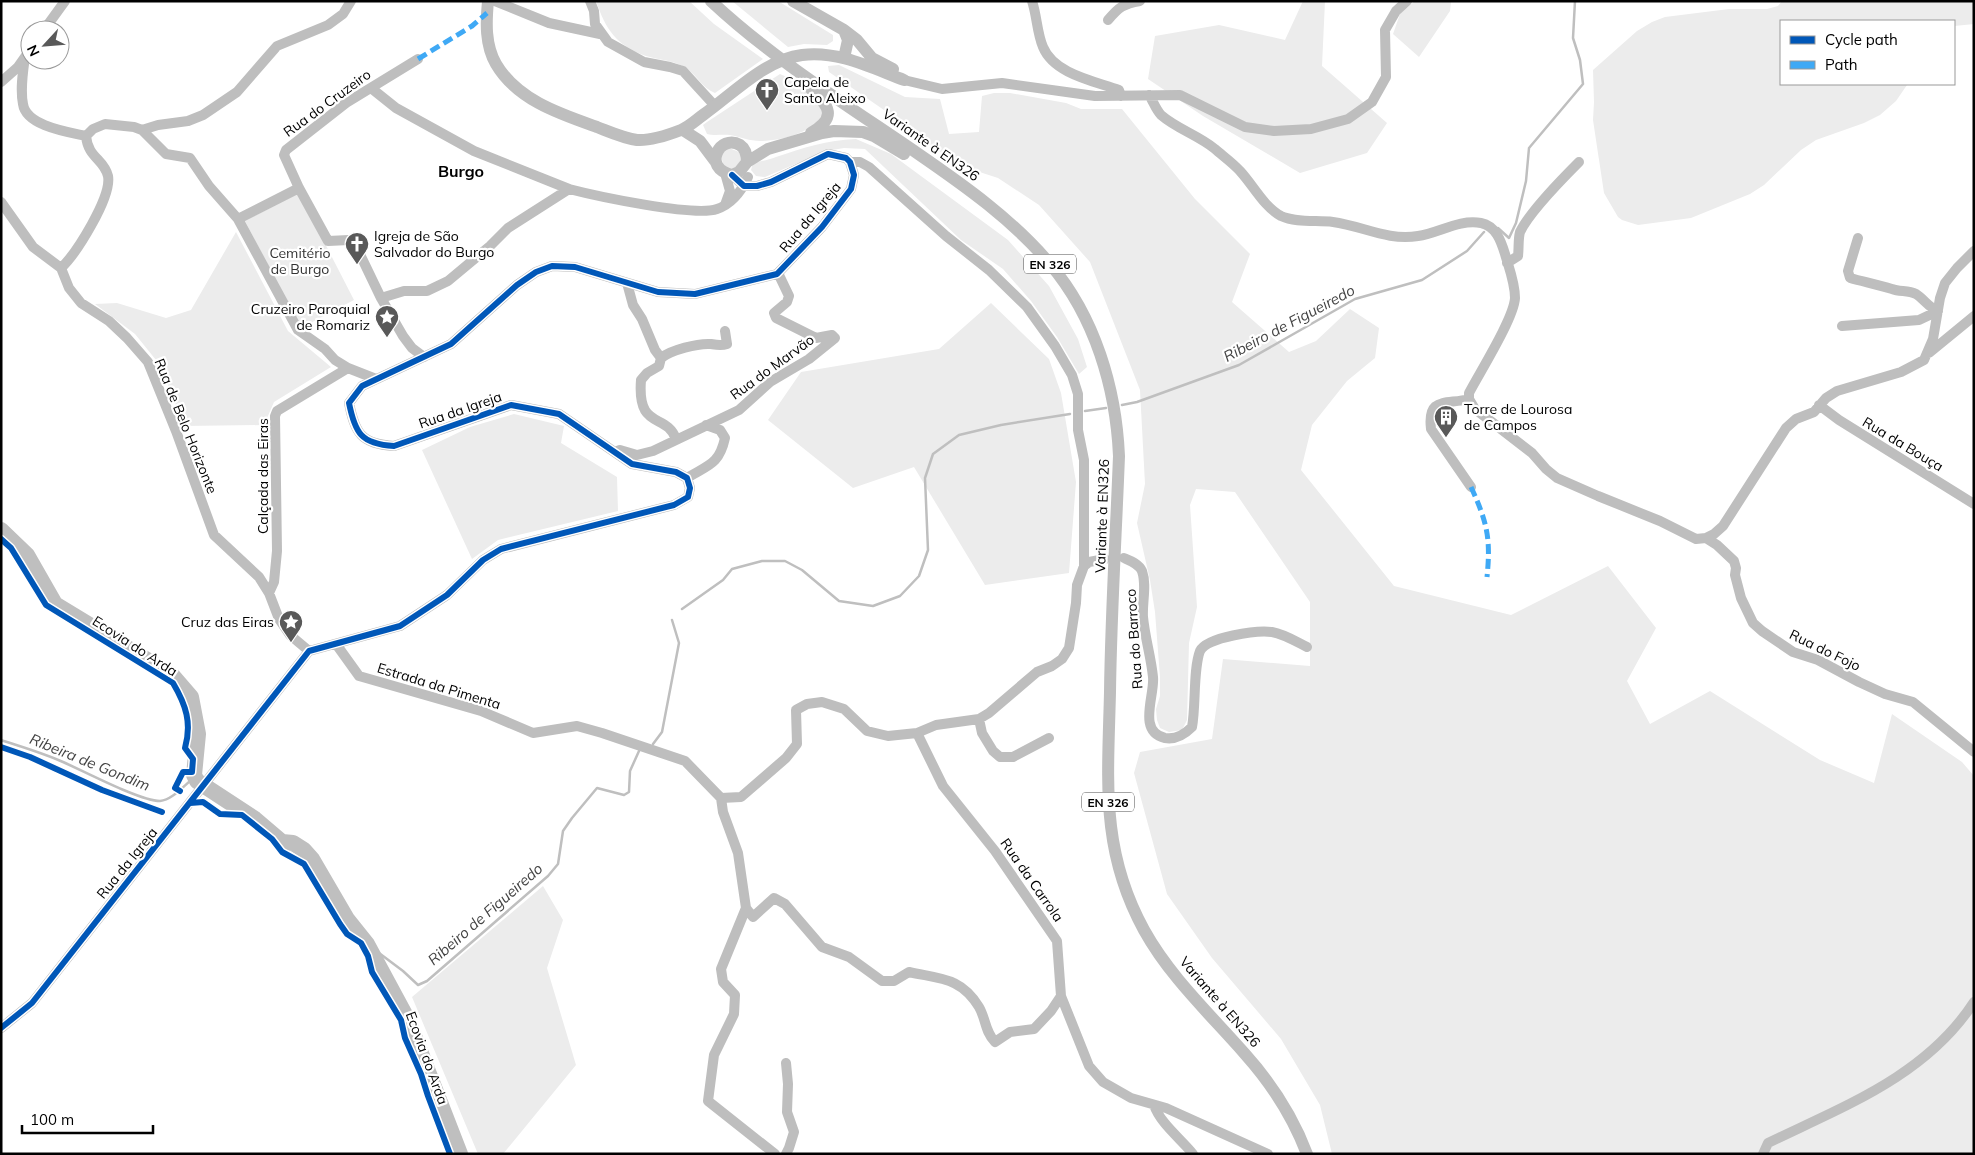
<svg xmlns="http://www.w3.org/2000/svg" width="1975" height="1155" font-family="Mulish,sans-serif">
	<rect width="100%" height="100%" fill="#fff"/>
	<!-- green -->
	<path fill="#ececec" d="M596,1H689L714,24L763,59L715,93C702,88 697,75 686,68C673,60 659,60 646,56C616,45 606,30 596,1Z
		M732,1H778L833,35V41L827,45L804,44L788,47Z
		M1303,1H1325L1322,66L1387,123L1367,153L1300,173L1203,116L1148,79L1155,36L1219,25L1285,40Z
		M1415,1H1451L1450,11L1419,57L1393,34L1400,14Z
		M1782,1H1974V24L1954,26V21H1781V84H1907V85L1896,101L1880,115L1864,123L1816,140L1801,150L1764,185L1750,194L1691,218L1638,225L1622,220L1618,217L1604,193L1593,120L1594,102L1593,70L1637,31L1652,22L1665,17L1729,9H1767L1778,6Z
		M839,65L905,97L940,99L949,134L979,132L982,96L994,93H1010L1066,103L1081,109H1122L1195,199L1250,254L1232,302L1289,352L1316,341L1350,309L1379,328L1375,358L1347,381L1312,425L1301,470L1394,586L1511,615L1608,566L1656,628L1627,681L1650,724L1710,691L1820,760L1874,783L1892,714L1962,762L1974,776V1154H1332L1320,1105L1281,1039L1212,958L1167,894L1134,773L1140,752L1212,739L1223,659L1310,666V602L1235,492L1196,489L1190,505L1197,607L1189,643L1187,720L1182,730L1169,732L1160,728L1157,720L1156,709L1160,696V677L1155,612L1150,580L1137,523L1145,484L1140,390L1090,262L1039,205L998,178L955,164L910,128L829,72L828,66Z
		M780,74C799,81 814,95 824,112C816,132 781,141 760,141C750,141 740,137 730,135C722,134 715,136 707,134L703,125L707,122Z
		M856,139L891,154L1008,240L1049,286L1078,339L1087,367L1079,374L1057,337L1031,301L1003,269L961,240L865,149L844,148L826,151L765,177L756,176L751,170L753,163C761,161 769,160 776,157C803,148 827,140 856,139Z
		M729,148L739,152L742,159L734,169L724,168L721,155Z
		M299,193L354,300L301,328L245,221Z
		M236,232L288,331L331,367L274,402L264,425L184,426L160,365L135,334L95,304L117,303L166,318L191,310Z
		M991,303L1049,359L1061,393L1076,482L1069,573L985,585L914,467L853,488L768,420L801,372L939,349Z
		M514,414L564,426L561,443L617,477L618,511L498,540L472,559L422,450L470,427Z
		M543,886L563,920L547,968L576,1065L503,1154H478L412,997Z"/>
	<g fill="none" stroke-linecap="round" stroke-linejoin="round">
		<!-- stream -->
		<path stroke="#bfbfbf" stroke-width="2.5" d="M1498,228L1509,238L1516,223L1526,181L1529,148L1583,84L1580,60L1573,38L1575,1
			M1122,405L1137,402L1239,365L1355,299L1422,280L1467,251L1484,232
			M1085,411L1106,408
			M682,609L723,580L732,569L762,561H785L802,570L839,601L873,606L900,596L919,576L928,550L925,478L933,454L959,435L1001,425L1070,414
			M1,740C22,747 43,753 63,762C84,771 140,801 160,801C173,800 185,784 195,777
			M653,744L662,732L679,643L672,620
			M367,944L403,971L418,985L427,981L548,876L558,864L563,831L572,818L597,788L624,795L629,792L630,771L639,751"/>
		<!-- river -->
		<path stroke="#bfbfbf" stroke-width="16" d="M1,530L27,555L55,604L172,675L191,697L198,734L194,775L197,781L255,819L282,842L293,843L304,850L312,859L347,919L367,944L408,1020L460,1154"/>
		<!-- minor -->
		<path stroke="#bebebe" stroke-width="10" d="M495,1L549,23L600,34
			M590,1L594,11L595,24L608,42L644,62L670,67L683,71L715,106
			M1032,1C1037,16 1037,33 1043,47C1054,74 1094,81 1119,90L1121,96
			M1108,20C1119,7 1123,4 1140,1
			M44,30L65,1
			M25,57C23,71 20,89 23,104C26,126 68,132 86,136
			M418,59L346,103L286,150L284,155L299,188L328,241L349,240L356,246L381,298L403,336L412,348L424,357
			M904,80L942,89L1002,83L1095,96L1180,95L1245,127L1274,131L1311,129L1348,119L1372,102L1386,77L1385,30L1396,11L1407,1
			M1,82L18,67L30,50
			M371,88L396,108L474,151L569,189
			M1149,95C1153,101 1156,110 1161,115C1177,129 1198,135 1215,149C1223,156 1233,163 1240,171C1253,185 1264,207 1281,216C1296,223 1317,220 1333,222C1363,226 1387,241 1418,236C1439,233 1459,219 1481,223C1496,226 1501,241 1505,254C1509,268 1515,283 1515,298C1514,318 1480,372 1469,393V399L1475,409L1532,453L1546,469L1557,478L1598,496L1660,521L1696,539L1706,538L1714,534L1723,526L1786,428L1796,419L1814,412L1826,398L1837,391L1901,372L1924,360L1933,339L1940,298L1945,283L1957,268L1974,251
			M142,130L158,125L188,121L203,115L237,92L277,46L328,25L343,14L351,1
			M850,162H860L869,167L946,236L989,270L1027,307L1055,346L1072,375L1078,394V430L1084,460V566
			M725,173L730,191L725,205
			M1,202L33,247L61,268L69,288L81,303L109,321L127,338L148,362L176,431L214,535L259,577L269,593L279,619L290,635L309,651
			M238,219L299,188
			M1858,238L1848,271L1850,278C1865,282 1878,285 1892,289C1900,292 1908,290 1916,294C1924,299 1929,308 1938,311
			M1507,263L1518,256C1519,249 1518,239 1520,232C1529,213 1563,178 1579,162
			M61,268C76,254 112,197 108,176C104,159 88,158 86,136L93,129L105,124L134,127L142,130L166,154L190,158L209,186L238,219L298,330L325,349L335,360L348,368
			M627,283L633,305L642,319L655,350L661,358
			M381,298L404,291H427L448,281L490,246L508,228L569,189C596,196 694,217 717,209C732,204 742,190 748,177
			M1842,326L1919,320L1938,311
			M1929,353L1974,316
			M661,358L659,366L647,373L641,380C637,431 666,412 676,439
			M661,358C671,350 698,343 711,344C717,345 721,346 727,344L725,331
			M1469,399C1446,405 1427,396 1431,429L1471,487
			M1819,405L1839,420L1974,504
			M615,452L620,450L637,455L653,451L739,410L770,382L809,359L835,338L832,335L816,338L776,318L774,313L787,302L789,296L778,273
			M687,478C708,465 719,465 725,438L720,430L706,425
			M1706,538L1717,545L1734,561L1736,568L1735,575L1741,598L1753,623L1762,631L1793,652L1818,660L1859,682L1885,694L1913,702L1974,752
			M1124,558C1131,561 1139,564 1142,571C1147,585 1142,603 1143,617C1145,638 1151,657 1153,677C1155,695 1137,732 1165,738C1176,740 1184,735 1192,727C1196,707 1193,669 1200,651C1207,637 1257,630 1272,632C1284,634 1297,642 1307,647
			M269,593L274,582L277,551L275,416L277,411L348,368L376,379
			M336,644L359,676L481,711L533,733L577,726L602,733L685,761L721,798L723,812L738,853L746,908L721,969L723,982L735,995L734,1014L714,1055L708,1101L775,1154
			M979,719L982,733L993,751L1000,757H1013L1049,738
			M917,733L943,786L995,851L1057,941L1061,996L1089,1066L1103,1082L1131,1098L1166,1108L1268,1154
			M721,798L741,797L786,758L797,744L796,710L807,704L822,702L844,709L867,731L888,736L917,733L936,725L979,719L989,713L1037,672L1052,666L1062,659L1069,648L1076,603L1077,585L1084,566L1089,562L1105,559
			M746,908L753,917L774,898L785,904L822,947L849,957L882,981H894L909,972C940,979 961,977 979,1007C986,1019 985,1032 995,1042L1010,1032L1034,1029L1051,1011L1061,996
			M1,1028L32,1003L309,651L400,626L447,595L483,560L501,549L674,505L688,497L690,488L687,478L676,472L632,464L559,414L511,405L394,446C361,444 355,433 349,403L362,386L451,344L517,285L536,272L552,266L575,267L658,292L695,294L777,274L822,227L851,189L854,175L850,162L846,158L828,154L771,182L757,186H744L732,175
			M786,1063L788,1084L787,1112L794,1132L789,1148L786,1154
			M1154,1105C1160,1123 1181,1139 1193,1154
			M1763,1154L1768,1143C1844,1106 1926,1076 1974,1002"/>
		<!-- major -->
		<path stroke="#bebebe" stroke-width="12" d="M488,1C486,22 485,45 496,64C517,100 560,114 597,127C610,132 623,138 637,140C651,141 668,135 681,130C689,127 696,120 703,115C733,94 764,60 802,55C837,50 872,68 904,80
			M711,1C773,59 847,105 917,153C965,186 1013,220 1050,264C1095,317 1116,388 1119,456C1116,535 1111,613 1110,692C1108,780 1100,850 1144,930C1170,977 1210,1014 1245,1054C1271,1083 1293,1117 1307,1154
			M793,1L844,30L848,40L844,58
			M844,30L857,40L872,58L893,69
			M810,88C829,106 838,117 811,133
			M683,130L700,141L715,161
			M747,162C747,156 746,149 740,145C720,133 701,168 732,175L739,172L747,162L768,149L822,133L834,131L863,132L874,136L904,154"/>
		<!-- quiet -->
		<path stroke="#3fa9f5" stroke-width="5" stroke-dasharray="10 5" stroke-linecap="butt" d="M418,59L472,26L487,13
			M1471,487C1487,522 1491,538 1487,577"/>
		<!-- cycleway casing -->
		<g stroke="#fff" stroke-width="9">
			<path id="cycleway" d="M1,539L11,548L46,605L173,683C186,705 192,723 185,748L193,759L192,772H183L175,788L180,791
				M1,747L30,757L102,790L162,812
				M190,803L203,802L220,814L242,815L272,839L282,852L304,864L340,924L347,934L361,943L368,956L372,972L401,1020L405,1038L421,1074L428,1096L450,1154
				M1,1028L32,1003L309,651L400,626L447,595L483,560L501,549L674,505L688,497L690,488L687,478L676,472L632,464L559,414L511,405L394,446C361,444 355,433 349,403L362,386L451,344L517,285L536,272L552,266L575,267L658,292L695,294L777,274L822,227L851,189L854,175L850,162L846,158L828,154L771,182L757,186H744L732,175"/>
		</g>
		<!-- cycleway -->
		<use href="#cycleway" stroke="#0057b8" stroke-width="6"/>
	</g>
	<!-- icons -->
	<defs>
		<g id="church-pin" transform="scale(1.25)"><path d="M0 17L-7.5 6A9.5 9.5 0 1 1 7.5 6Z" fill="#595959" stroke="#fff"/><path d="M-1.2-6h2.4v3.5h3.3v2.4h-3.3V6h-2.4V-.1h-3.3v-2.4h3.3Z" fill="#fff"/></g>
		<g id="sight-pin" transform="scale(1.25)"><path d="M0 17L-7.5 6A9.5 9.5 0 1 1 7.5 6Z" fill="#595959" stroke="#fff"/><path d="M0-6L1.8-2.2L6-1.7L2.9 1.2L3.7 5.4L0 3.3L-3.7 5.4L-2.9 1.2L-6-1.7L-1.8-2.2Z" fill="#fff"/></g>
		<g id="building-pin" transform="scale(1.25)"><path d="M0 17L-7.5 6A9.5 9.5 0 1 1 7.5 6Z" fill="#595959" stroke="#fff"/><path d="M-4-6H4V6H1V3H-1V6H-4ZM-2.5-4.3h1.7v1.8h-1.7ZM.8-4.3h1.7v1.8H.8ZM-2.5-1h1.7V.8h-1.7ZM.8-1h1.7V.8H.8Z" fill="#fff"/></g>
	</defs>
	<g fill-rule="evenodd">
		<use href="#church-pin" x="767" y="90"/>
		<use href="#church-pin" x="357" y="244"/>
		<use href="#sight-pin" x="387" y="317"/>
		<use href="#building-pin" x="1446" y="417"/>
		<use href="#sight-pin" x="291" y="622"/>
	</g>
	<g text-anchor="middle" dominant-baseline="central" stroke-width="4.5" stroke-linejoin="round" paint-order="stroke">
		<!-- shield labels -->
		<g fill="#fff" stroke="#4c4c4c" stroke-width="1">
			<rect x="1024" y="254.5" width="52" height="19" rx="4"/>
			<rect x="1082" y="792.5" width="52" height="19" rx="4"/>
		</g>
		<g font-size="12" font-weight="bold" fill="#000">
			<text x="1050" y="264">EN 326</text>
			<text x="1108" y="802">EN 326</text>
		</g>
		<!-- poi labels -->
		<g font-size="14" fill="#000" stroke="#fff" text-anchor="start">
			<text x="784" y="82">Capela de<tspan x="784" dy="16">Santo Aleixo</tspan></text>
			<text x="374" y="236">Igreja de São<tspan x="374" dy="16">Salvador do Burgo</tspan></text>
			<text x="370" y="309" text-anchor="end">Cruzeiro Paroquial<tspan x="370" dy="16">de Romariz</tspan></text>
			<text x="1464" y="409">Torre de Lourosa<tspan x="1464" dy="16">de Campos</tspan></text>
			<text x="274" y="622" text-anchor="end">Cruz das Eiras</text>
		</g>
		<!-- street labels -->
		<g font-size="14" fill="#000" stroke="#fff">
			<text transform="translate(327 103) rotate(-36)">Rua do Cruzeiro</text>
			<text transform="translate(931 145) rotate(35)">Variante à EN326</text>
			<text transform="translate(810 217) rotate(-50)">Rua da Igreja</text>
			<text transform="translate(772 367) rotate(-36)">Rua do Marvão</text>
			<text transform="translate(460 410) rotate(-19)">Rua da Igreja</text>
			<text transform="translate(186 426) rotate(68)">Rua de Belo Horizonte</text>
			<text transform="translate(1903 444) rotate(31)">Rua da Bouça</text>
			<text transform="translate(263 476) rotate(-90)">Calçada das Eiras</text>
			<text transform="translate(1102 516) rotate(-88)">Variante à EN326</text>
			<text transform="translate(1134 639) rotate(-94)">Rua do Barroco</text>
			<text transform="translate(135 646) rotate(33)">Ecovia do Arda</text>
			<text transform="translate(1825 650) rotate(26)">Rua do Fojo</text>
			<text transform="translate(439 686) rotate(17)">Estrada da Pimenta</text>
			<text transform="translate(127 863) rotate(-51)">Rua da Igreja</text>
			<text transform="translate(1032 880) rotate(55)">Rua da Carrola</text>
			<text transform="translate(1220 1002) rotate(49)">Variante à EN326</text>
			<text transform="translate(427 1058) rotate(70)">Ecovia do Arda</text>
		</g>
		<!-- park labels -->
		<g font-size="14" fill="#333" stroke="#fff">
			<text x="300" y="253">Cemitério<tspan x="300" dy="16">de Burgo</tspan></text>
		</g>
		<!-- water labels -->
		<g font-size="15" font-style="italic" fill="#444" stroke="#fff">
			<text transform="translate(1289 323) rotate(-28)">Ribeiro de Figueiredo</text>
			<text transform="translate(90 762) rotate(22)">Ribeira de Gondim</text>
			<text transform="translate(485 914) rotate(-41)">Ribeiro de Figueiredo</text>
		</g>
		<!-- quarter labels -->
		<g font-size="16" font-weight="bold" fill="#000" stroke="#fff">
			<text x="461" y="171">Burgo</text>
		</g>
	</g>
	<!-- border -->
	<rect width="1975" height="1155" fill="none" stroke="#000000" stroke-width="5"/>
	<!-- legend -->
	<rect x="1780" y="20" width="175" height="65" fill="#ffffff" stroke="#999999"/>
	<rect x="1790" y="36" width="25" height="8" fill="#0057b8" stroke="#999999"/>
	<text x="1825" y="45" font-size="15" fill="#000000">Cycle path</text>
	<rect x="1790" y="61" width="25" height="8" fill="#3fa9f5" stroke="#999999"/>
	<text x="1825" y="70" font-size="15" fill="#000000">Path</text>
	<!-- north arrow -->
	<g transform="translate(45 45) rotate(244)"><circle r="24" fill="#ffffff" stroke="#999999"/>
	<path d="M0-4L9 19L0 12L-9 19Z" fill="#595959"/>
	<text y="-8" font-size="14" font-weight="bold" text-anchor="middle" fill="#000000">N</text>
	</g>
	<!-- scale -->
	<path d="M22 1125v8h131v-8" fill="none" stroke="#000000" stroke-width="2.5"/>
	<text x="30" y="1125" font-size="15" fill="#000000" stroke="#ffffff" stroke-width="4" paint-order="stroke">100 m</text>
</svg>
